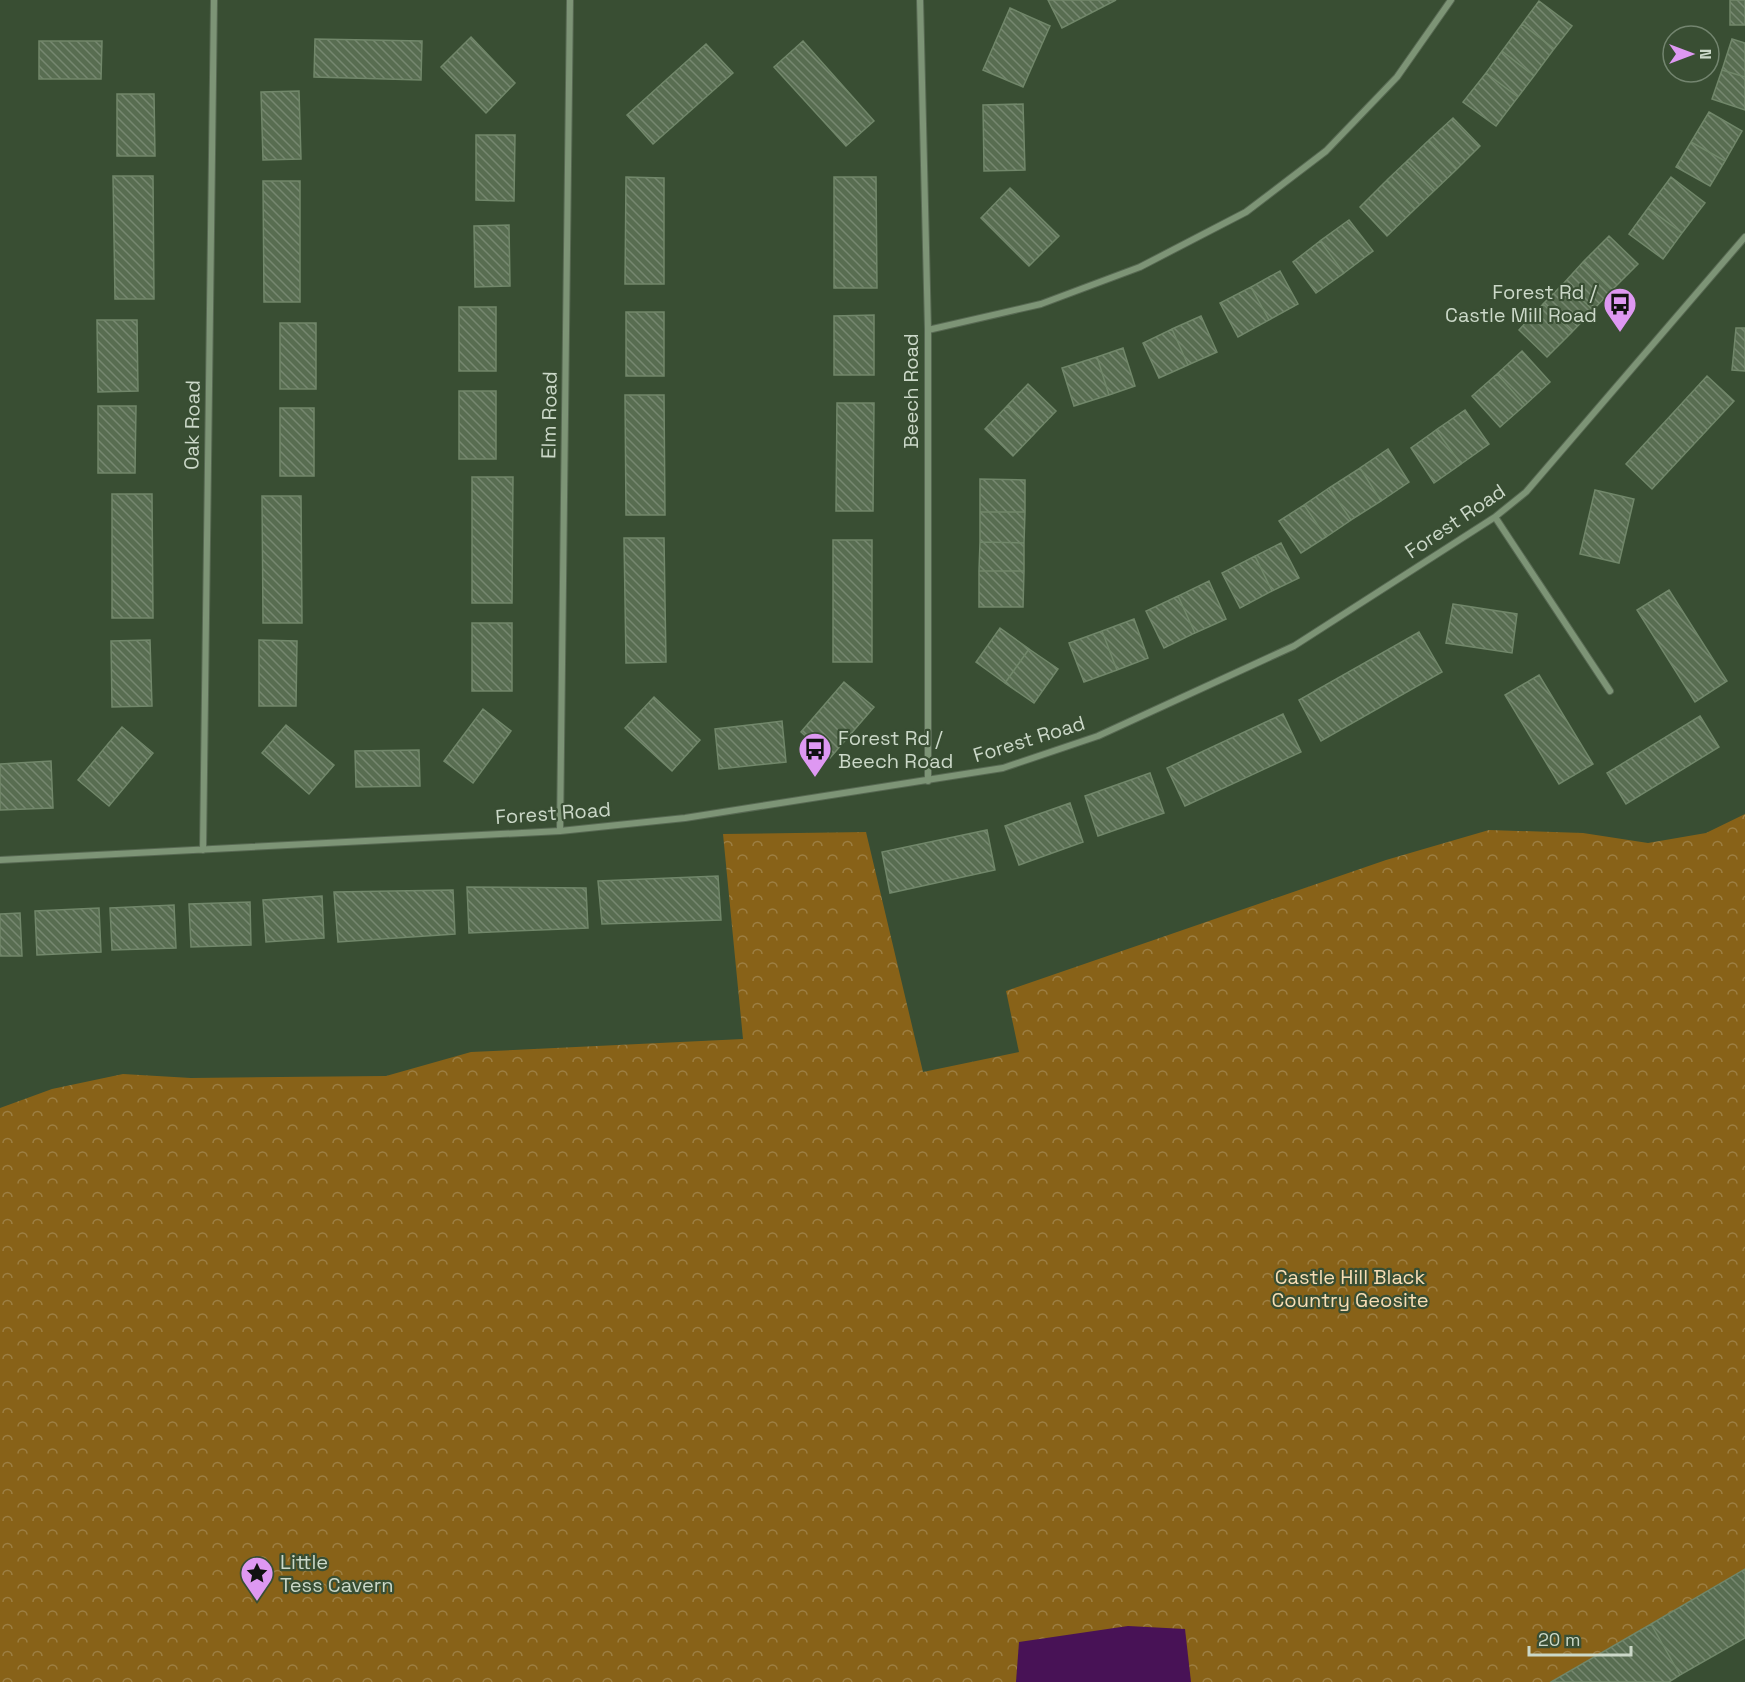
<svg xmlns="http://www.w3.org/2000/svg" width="1745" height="1682" viewBox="0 0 1745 1682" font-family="'Space Grotesk',sans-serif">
<defs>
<pattern id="park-crowns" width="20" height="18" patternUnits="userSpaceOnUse" patternTransform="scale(1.5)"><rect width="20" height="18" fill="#886218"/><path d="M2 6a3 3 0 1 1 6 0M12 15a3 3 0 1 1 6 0" fill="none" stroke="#9d7f43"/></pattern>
<pattern id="building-back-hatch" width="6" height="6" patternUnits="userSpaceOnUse" patternTransform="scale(1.5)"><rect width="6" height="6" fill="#586d51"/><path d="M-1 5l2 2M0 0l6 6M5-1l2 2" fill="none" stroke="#768870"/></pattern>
</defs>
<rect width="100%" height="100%" fill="#394e33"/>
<!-- park -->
<path fill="url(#park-crowns)" d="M1745,814v755l-194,113h-1551v-574l52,-19 71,-15 68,4 195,-2 85,-24 272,-13 -20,-205 143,-2 57,240 96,-20 -13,-61 380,-131 103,-30 94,3 65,10 58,-10z"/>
<!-- water -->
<path fill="#481256" d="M1128,1626l57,3 6,53h-175l3,-40z"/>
<!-- building -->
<path fill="url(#building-back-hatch)" stroke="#71876a" stroke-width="1.5" d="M1048,0h68l-54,28z
M1730,0h15v25h-15z
M1539,1l33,25 -18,23 -32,-25z
M1010,8l40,18 -27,61 -40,-17z
M1522,24l32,25 -20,27 -32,-25z
M471,37l44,46 -29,30 -45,-46z
M315,39l107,2 -1,39 -107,-3z
M1732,39l13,4v34l-23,-7z
M39,41h63l-1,38h-62z
M803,41l71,80 -28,25 -72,-79z
M706,44l27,29 -80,71 -26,-29z
M1502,51l32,25 -16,21 -32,-24z
M1722,70l23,7v33l-33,-11z
M1486,73l32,24 -22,29 -33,-24z
M299,91l2,68 -38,1 -2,-68z
M117,94h37l1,62h-38z
M1023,104l2,66 -41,1 -1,-66z
M1709,112l33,19 -17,30 -34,-19z
M1453,118l27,28 -23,23 -28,-29z
M476,135h39l-1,66 -38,-1z
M1429,140l28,29 -22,21 -28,-29z
M1691,142l34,19 -15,25 -34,-19z
M1407,161l28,29 -20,19 -28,-29z
M113,176h40l1,123h-39z
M626,177l38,1v106h-39z
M834,177h42l1,111h-43z
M1671,177l34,26 -23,30 -34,-25z
M1387,180l28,29 -28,27 -27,-29z
M263,181h37v121h-36z
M1010,188l49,48 -30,30 -48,-48z
M1648,208l34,25 -19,26 -34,-25z
M1349,220l24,31 -29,22 -24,-32z
M509,225l1,61 -35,1 -1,-61z
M1609,236l29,28 -26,26 -29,-28z
M1320,241l24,32 -28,20 -23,-31z
M1583,262l29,28 -19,20 -29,-27z
M1280,271l18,33 -29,16 -18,-33z
M1564,283l29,27 -21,22 -29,-28z
M1251,287l18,33 -31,17 -18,-34z
M1543,304l29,28 -25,25 -28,-27z
M459,307h37v64h-37z
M626,312h38v64h-38z
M874,315v60h-40v-59z
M1201,316l16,36 -29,13 -16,-36z
M97,320h40l1,71 -40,1z
M280,323h36v66h-36z
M1736,328h9v43l-13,-1z
M1172,329l16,36 -29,13 -16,-35z
M1123,348l12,38 -26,9 -12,-38z
M1522,351l28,31 -25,23 -28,-31z
M1097,357l12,38 -35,11 -12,-38z
M1497,374l28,31 -25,22 -28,-31z
M1707,376l27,25 -82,88 -26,-25z
M1028,384l28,27 -21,22 -28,-27z
M459,391h37v68h-37z
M625,395h39l1,120h-39z
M837,403h37l-1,108h-37z
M98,406h38l-1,67h-37z
M1007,406l28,27 -22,23 -28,-27z
M280,408h34v68h-34z
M1465,410l24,34 -28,20 -25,-34z
M1436,430l25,34 -27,19 -23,-35z
M1388,449l21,33 -28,19 -21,-33z
M1360,468l21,33 -30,19 -22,-32z
M472,477h41l-1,126h-40z
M980,479l45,1v32h-45z
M1329,488l22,32 -25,17 -22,-32z
M1595,490l39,9 -15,64 -39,-9z
M112,494h40l1,124h-41z
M262,496h39l1,127h-39z
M1304,505l22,32 -25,16 -22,-32z
M980,512h45l-1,31 -44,-1z
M624,538h40l2,124 -40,1z
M833,540h39v122h-39z
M980,542l44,1v28h-45z
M1281,543l18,35 -27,13 -17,-35z
M1255,556l17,35 -32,17 -18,-35z
M979,571h45l-1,36h-44z
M1209,581l17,38 -31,14 -17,-37z
M1669,590l58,91 -32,21 -58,-92z
M1178,596l17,37 -31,15 -18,-37z
M1453,604l64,10 -5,39 -66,-10z
M1134,619l14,39 -31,12 -15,-39z
M472,623h40v68h-40z
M1000,628l29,21 -24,34 -29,-21z
M1102,631l15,39 -33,12 -15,-39z
M1419,632l23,40 -121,69 -22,-41z
M150,640l2,66 -40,1 -1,-66z
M259,640l38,1 -1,65h-37z
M1029,649l29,20 -24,34 -29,-20z
M1539,675l54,89 -34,20 -54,-89z
M844,682l30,25 -44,51 -29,-26z
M654,697l46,43 -28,31 -47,-43z
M483,709l28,22 -38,52 -29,-22z
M1283,714l18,38 -116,54 -18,-38z
M1700,716l19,31 -93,57 -19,-31z
M782,721l4,41 -67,7 -4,-40z
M286,725l48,40 -25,29 -47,-41z
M122,727l31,26 -44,53 -31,-26z
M419,750l1,36 -64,1 -1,-36z
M51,761l2,47 -53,2v-46z
M1150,773l14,40 -66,23 -13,-40z
M1070,803l13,39 -64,23 -14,-39z
M987,830l8,40 -105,23 -8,-41z
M718,876l3,44 -119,4 -4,-43z
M467,887l119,1 2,40 -119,5z
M453,890l2,44 -117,8 -4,-50z
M322,896l2,42 -58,4 -3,-42z
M250,902l1,43 -60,2 -2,-43z
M174,905l2,43 -64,2 -2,-42z
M99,908l2,44 -64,3 -2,-44z
M20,913l2,43h-22v-42z
M1745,1569v69l-65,37 -29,-51z
M1651,1624l29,51 -11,7h-118z"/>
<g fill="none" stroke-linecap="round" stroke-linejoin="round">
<defs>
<path id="street" d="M920,0l8,330v451
M928,330l113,-26 99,-37 106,-55 80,-61 71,-74 54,-77
M1495,517l115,174
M560,831l10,-831
M203,850l11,-850
M0,860l560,-29 125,-13 318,-50 95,-32 196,-90 201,-129 31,-25 219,-255"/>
</defs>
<!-- street casing -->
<use href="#street" stroke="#576852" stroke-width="8"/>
<!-- street -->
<use href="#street" stroke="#7d9476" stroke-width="6"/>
</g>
<!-- icons -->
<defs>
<symbol id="bus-pin" viewBox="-11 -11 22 30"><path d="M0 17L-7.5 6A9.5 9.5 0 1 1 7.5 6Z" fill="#de98f2" stroke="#394e33"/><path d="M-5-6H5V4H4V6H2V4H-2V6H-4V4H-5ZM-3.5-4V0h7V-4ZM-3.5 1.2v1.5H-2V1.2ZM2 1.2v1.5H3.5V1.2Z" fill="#111"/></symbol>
<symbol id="sight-pin" viewBox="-11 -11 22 30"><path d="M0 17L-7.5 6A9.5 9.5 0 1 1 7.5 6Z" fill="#de98f2" stroke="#394e33"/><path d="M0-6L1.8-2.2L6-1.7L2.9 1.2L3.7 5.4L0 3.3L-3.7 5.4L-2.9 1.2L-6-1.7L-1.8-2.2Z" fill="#111"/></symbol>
</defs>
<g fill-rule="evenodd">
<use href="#bus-pin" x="1601" y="285" width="38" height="52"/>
<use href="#bus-pin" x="796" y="730" width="38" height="52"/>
<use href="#sight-pin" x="238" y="1554" width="38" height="52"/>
</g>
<g text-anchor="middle" stroke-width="4.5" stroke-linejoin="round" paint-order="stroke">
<!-- poi labels -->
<g font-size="20" fill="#cbd8c8" stroke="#394e33" text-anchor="start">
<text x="1597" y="299" text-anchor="end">Forest Rd /<tspan x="1597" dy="23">Castle Mill Road</tspan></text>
<text x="838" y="745">Forest Rd /<tspan x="838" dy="23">Beech Road</tspan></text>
<text x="280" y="1569">Little<tspan x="280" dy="23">Tess Cavern</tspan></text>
</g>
<!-- street labels -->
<g font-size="20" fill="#cbd8c8" stroke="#394e33">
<text transform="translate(911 391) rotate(-90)" y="7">Beech Road</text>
<text transform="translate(549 415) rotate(-89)" y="7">Elm Road</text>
<text transform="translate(192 425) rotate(-89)" y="7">Oak Road</text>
<text transform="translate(1455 521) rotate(-34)" y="7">Forest Road</text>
<text transform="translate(1029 739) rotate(-17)" y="7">Forest Road</text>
<text transform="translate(553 813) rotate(-4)" y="7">Forest Road</text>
</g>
<!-- park labels -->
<g font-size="20" fill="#f8deb5" stroke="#394e33">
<text x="1350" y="1284">Castle Hill Black<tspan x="1350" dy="23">Country Geosite</tspan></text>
</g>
</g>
<!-- north arrow -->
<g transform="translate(1691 54) rotate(90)"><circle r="28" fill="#394e33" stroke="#73856f" stroke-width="1.5"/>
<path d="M0-4.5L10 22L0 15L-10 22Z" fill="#de98f2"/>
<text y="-9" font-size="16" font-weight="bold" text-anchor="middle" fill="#cbd8c8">N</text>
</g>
<!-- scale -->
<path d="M1529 1646v9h102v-9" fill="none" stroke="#cbd8c8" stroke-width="3"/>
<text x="1538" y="1646" font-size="18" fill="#cbd8c8" stroke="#394e33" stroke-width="4.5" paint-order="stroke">20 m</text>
</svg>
